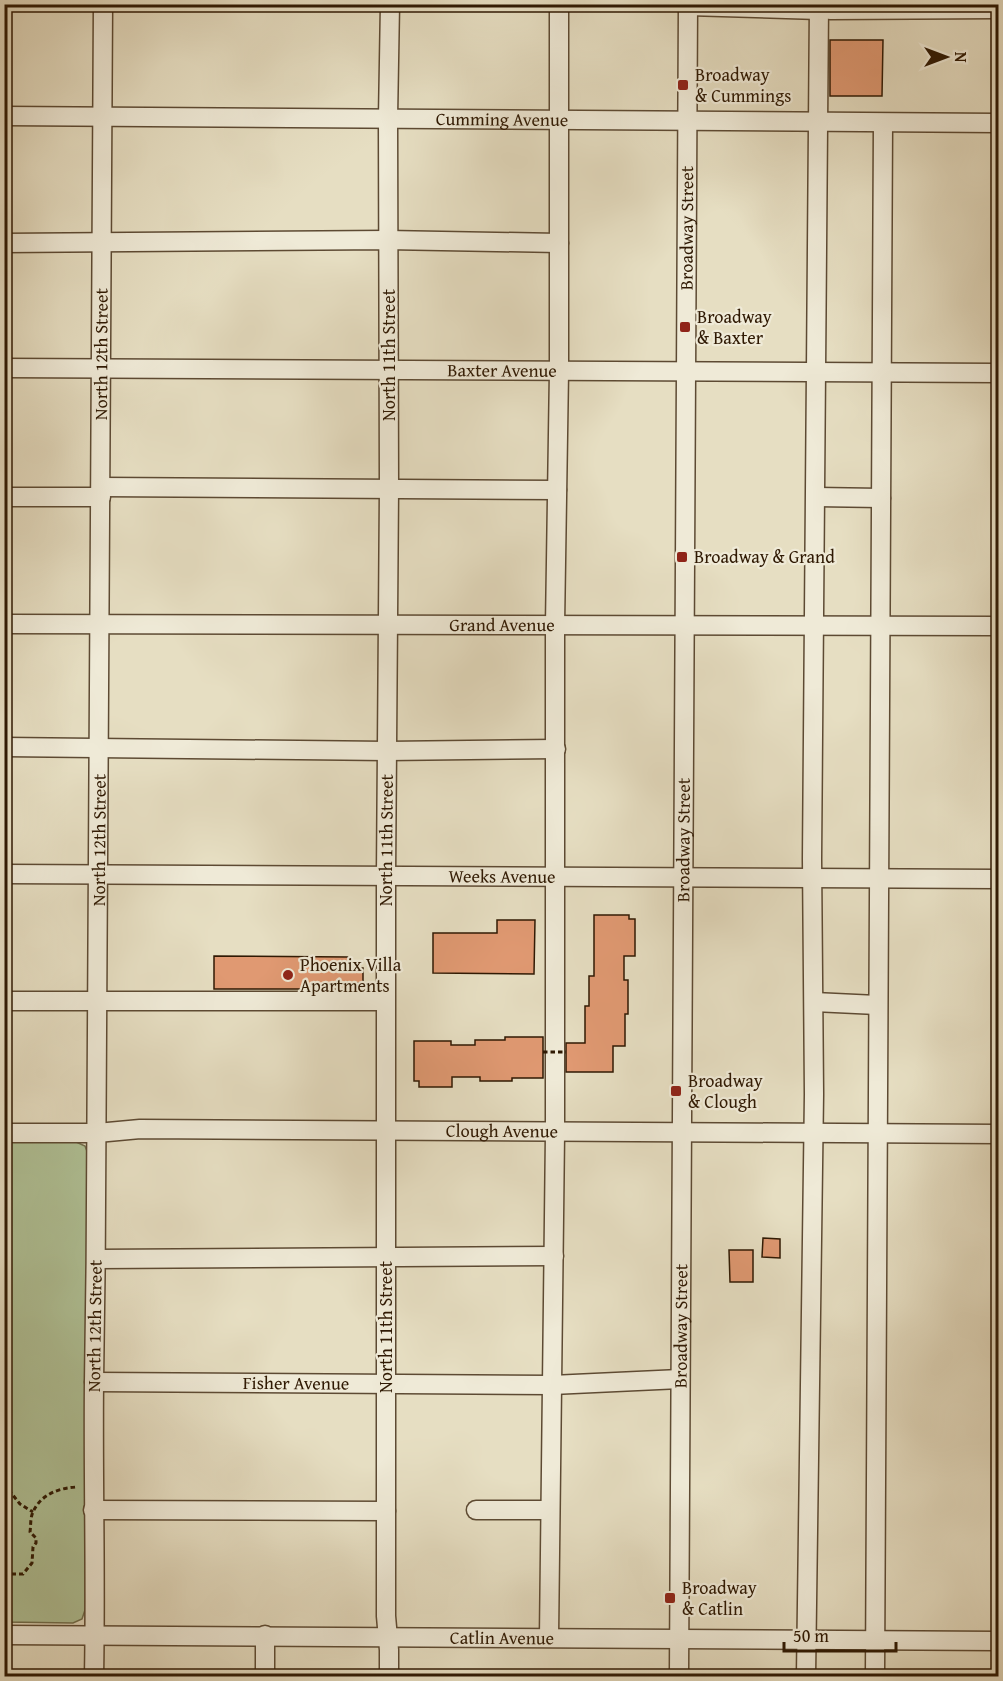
<svg xmlns="http://www.w3.org/2000/svg" width="1003" height="1681" viewBox="0 0 1003 1681" font-family="'Gentium Book Plus',serif">
<rect width="100%" height="100%" fill="#e6dec2"/>
<filter id="stains"><feTurbulence type="fractalNoise" baseFrequency=".00333" numOctaves="4"/><feColorMatrix values="0 0 0 0 .2 0 0 0 0 .09 0 0 0 0 .02 0 0 0 .5 -.17"/></filter>
<radialGradient id="worn" r=".72"><stop offset=".6" stop-color="#630" stop-opacity="0"/><stop offset="1" stop-color="#630" stop-opacity=".3"/></radialGradient>
<!-- green -->
<path fill="#b0c297" stroke="#706e4d" stroke-width="1.5" d="M5,1140l69,1 11,5 3,8 -3,456 -3,9 -9,4 -68,-1z"/>
<!-- building -->
<path fill="#e09972" stroke="#2f1903" stroke-width="1.5" d="M830,40h53l-1,56h-52z
M594,915h35v4h6v37h-11v24h4v34h-3v32h-12v26h-47v-29h19v-37h4v-30h5z
M497,920h38l-1,54 -101,-1v-40h64z
M214,956l134,1v11h15v15h-8v6h-141z
M505,1037h38v41h-31v3h-32v-4h-28v10h-33v-6h-5v-40h37v4h24v-5h30z
M763,1238l17,1v19l-18,-1z
M729,1250h24v32h-23z"/>
<g fill="none" stroke-linecap="round" stroke-linejoin="round">
<defs>
<g id="minor">
<path d="M688,6l131,4"/>
<path d="M830,10l168,-1"/>
<path id="s1" d="M4,116l994,7"/>
<path d="M4,243l383,-3 172,3"/>
<path id="s2" d="M4,368l994,5"/>
<path d="M101,487l456,3"/>
<path d="M4,497h97"/>
<path d="M816,497l65,1"/>
<path id="s3" d="M4,624l994,2"/>
<path d="M4,747l383,4 169,-2"/>
<path id="s4" d="M4,874l994,5"/>
<path d="M4,1001h381"/>
<path d="M814,1002l63,3"/>
<path id="s5" d="M4,1133h93l43,-4 858,5"/>
<path d="M97,1259l457,-3"/>
<path id="s6" d="M94,1382l458,3 128,-6"/>
<path d="M93,1510l293,1"/>
<path d="M476,1510h74"/>
<path id="s7" d="M4,1635l994,6"/>
<path d="M549,1637l6,-504v-508l4,-254v-367"/>
<path id="s8" d="M94,1676c2,-97 -1,-196 0,-294 7,-459 6,-918 9,-1378"/>
<path d="M265,1676v-41"/>
<path id="s9" d="M389,1676v-26l-3,-34v-740l3,-388 -1,-370 2,-114"/>
<path id="s10" d="M679,1676l9,-1672"/>
<path d="M806,1676l8,-582 -2,-235 7,-855"/>
<path d="M875,1676l8,-1553"/>
</g>
</defs>
<!-- minor casing -->
<use href="#minor" stroke="#5d4a33" stroke-width="21"/>
<!-- path -->
<path stroke="#2f1903" stroke-width="3" stroke-dasharray="4.5 3" stroke-linecap="butt" d="M4,1484l16,20 13,8
M4,1574h19l9,-11 1,-16 3,-4v-5l-6,-6c1,-6 0,-14 3,-20 8,-18 26,-24 44,-25"/>
<!-- minor -->
<use href="#minor" stroke="#efead7" stroke-width="18"/>
<!-- path-bridge -->
<path stroke="#2f1903" stroke-width="3" stroke-dasharray="4.5 3" stroke-linecap="butt" d="M543,1052h23"/>
</g>
<!-- markers -->
<g fill="#8f2418" stroke="#efead7" stroke-width="2">
<rect x="677" y="79" width="12" height="12" rx="3"/>
<rect x="679" y="321" width="12" height="12" rx="3"/>
<rect x="676" y="551" width="12" height="12" rx="3"/>
<circle cx="288" cy="975" r="6"/>
<rect x="670" y="1085" width="12" height="12" rx="3"/>
<rect x="664" y="1592" width="12" height="12" rx="3"/>
</g>
<g text-anchor="middle" stroke-width="4.5" stroke-linejoin="round" paint-order="stroke">
<!-- poi labels -->
<g font-size="18" fill="#2f1903" stroke="#efead7" text-anchor="start">
<text x="695" y="81">Broadway<tspan x="695" dy="21">&amp; Cummings</tspan></text>
<text x="697" y="323">Broadway<tspan x="697" dy="21">&amp; Baxter</tspan></text>
<text x="694" y="563">Broadway &amp; Grand</text>
<text x="300" y="971">Phoenix Villa<tspan x="300" dy="21">Apartments</tspan></text>
<text x="688" y="1087">Broadway<tspan x="688" dy="21">&amp; Clough</tspan></text>
<text x="682" y="1594">Broadway<tspan x="682" dy="21">&amp; Catlin</tspan></text>
</g>
<!-- street labels -->
<g font-size="18" fill="#2f1903" stroke="#efead7">
<text dy="6" stroke="none"><textPath href="#s1" startOffset="498">Cumming Avenue</textPath></text>
<text dy="6" stroke="none"><textPath href="#s10" startOffset="1448">Broadway Street</textPath></text>
<text dy="6" stroke="none"><textPath href="#s8" startOffset="1322">North 12th Street</textPath></text>
<text transform="translate(389 355) rotate(-90)" y="6">North 11th Street</text>
<text dy="6" stroke="none"><textPath href="#s2" startOffset="498">Baxter Avenue</textPath></text>
<text dy="6" stroke="none"><textPath href="#s3" startOffset="498">Grand Avenue</textPath></text>
<text dy="6" stroke="none"><textPath href="#s10" startOffset="836">Broadway Street</textPath></text>
<text dy="6" stroke="none"><textPath href="#s8" startOffset="836">North 12th Street</textPath></text>
<text dy="6" stroke="none"><textPath href="#s9" startOffset="836">North 11th Street</textPath></text>
<text dy="6" stroke="none"><textPath href="#s4" startOffset="498">Weeks Avenue</textPath></text>
<text dy="6" stroke="none"><textPath href="#s5" startOffset="498">Clough Avenue</textPath></text>
<text dy="6" stroke="none"><textPath href="#s8" startOffset="350">North 12th Street</textPath></text>
<text dy="6" stroke="none"><textPath href="#s10" startOffset="350">Broadway Street</textPath></text>
<text transform="translate(386 1327) rotate(-90)" y="6">North 11th Street</text>
<text dy="6" stroke="none"><textPath href="#s6" startOffset="202">Fisher Avenue</textPath></text>
<text dy="6" stroke="none"><textPath href="#s7" startOffset="498">Catlin Avenue</textPath></text>
</g>
</g>
<!-- margin -->
<rect width="1003" height="1681" fill="none" stroke="#e6dec2" stroke-width="24"/>
<rect x="6" y="6" width="991" height="1669" fill="none" stroke="#2f1903" stroke-width="3"/>
<rect x="12" y="12" width="979" height="1657" fill="none" stroke="#2f1903" stroke-width="1.5"/>
<!-- north arrow -->
<g transform="translate(946 57) rotate(90)" stroke="#efead7" stroke-width="4.5" paint-order="stroke">
<path d="M0-4.5L10 22L0 15L-10 22Z" fill="#2f1903"/>
<text y="-9" font-size="16" font-weight="bold" text-anchor="middle" fill="#2f1903">N</text>
</g>
<!-- scale -->
<path d="M784 1642v9h112v-9" fill="none" stroke="#2f1903" stroke-width="3"/>
<text x="793" y="1642" font-size="18" fill="#2f1903" stroke="#efead7" stroke-width="4.5" paint-order="stroke">50 m</text>
<rect width="100%" height="100%" filter="url(#stains)"/>
<rect width="100%" height="100%" fill="url(#worn)"/>
</svg>
